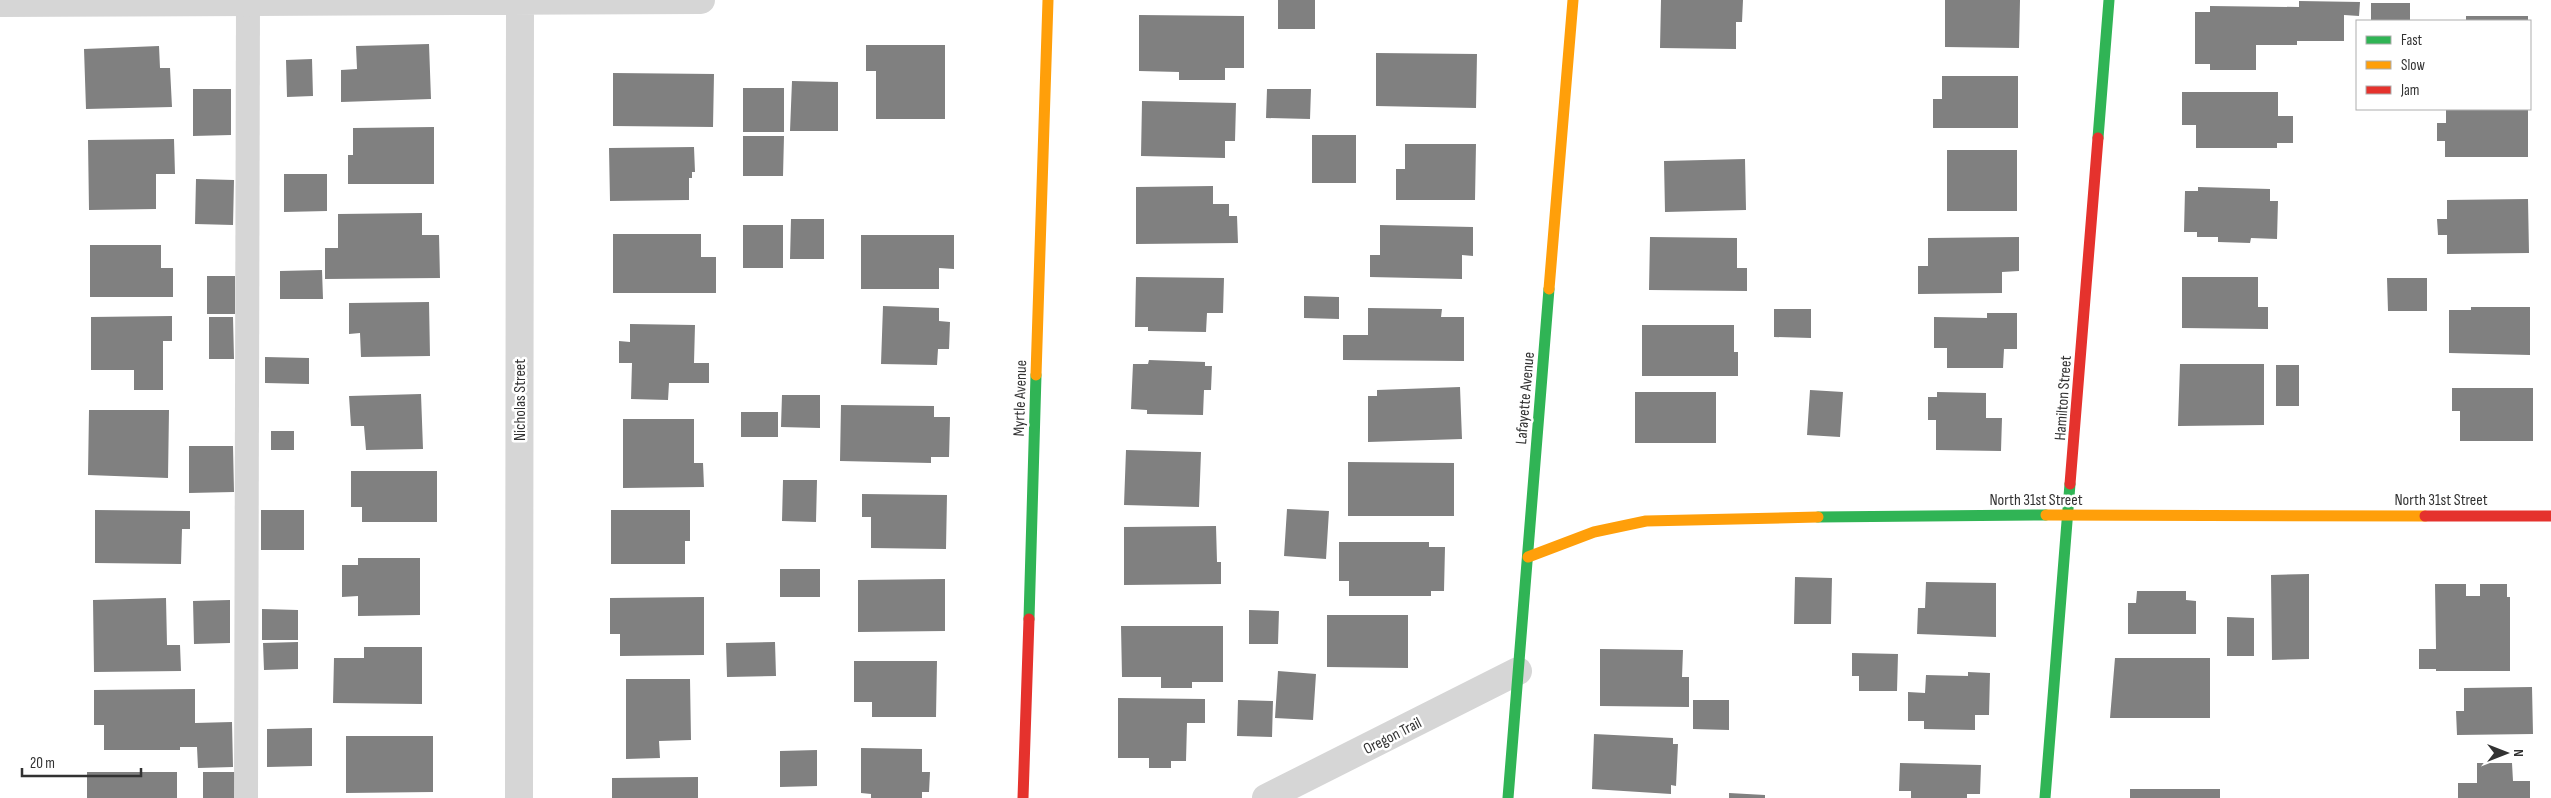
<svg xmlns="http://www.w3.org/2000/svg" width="2551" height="798" viewBox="0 0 2551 798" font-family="'Sofia Sans Condensed',sans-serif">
<rect width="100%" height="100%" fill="#fff"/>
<!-- building -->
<path fill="#808080" d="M1278,0h37v29h-37z
M1661,0h82l-1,22h-6v27l-76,-1z
M1945,0h75l-1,48 -74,-1z
M2299,1l61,1 -1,14 -15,-1v26h-47v4h-41v25h-46v-6h-15v-52h15v-6l89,1z
M2371,3h39v18h-39z
M1139,15l105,1v52h-19v12h-46v-8l-40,-1z
M2466,16h62v5h-62z
M429,44l2,55 -90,3v-32l16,-1 -1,-23z
M866,45h79v74h-69v-48h-10z
M159,46l1,22h10l2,39 -86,2 -2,-60z
M1376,53l101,1 -1,54 -100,-2z
M312,59l1,37 -26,1 -1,-37z
M613,73l101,1 -1,53 -100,-1z
M1942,76h76v52h-85v-29h9z
M792,81l46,1v49h-48z
M743,88h41v44h-41z
M193,89h38v46l-38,1z
M1267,89h44l-1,30 -44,-1z
M2182,92h96v24h15v27h-16v5h-81v-23h-14z
M1142,101l94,2 -1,38h-10v17l-84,-2z
M2446,109h82v48h-83v-16h-8v-18h9z
M434,127v57h-86v-29h5v-27z
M1312,135h44v48h-44z
M743,136h41l-1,40h-40z
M174,139l1,35h-19v35l-67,1 -1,-70z
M1405,144h71l-1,56h-79v-31h9z
M694,147l1,25h-3v6h-3v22l-79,1 -1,-53z
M1947,150h70v61h-70z
M1745,159l1,51 -81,2 -1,-51z
M284,174h43v37l-43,1z
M196,179l38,1 -1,45 -38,-1z
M1213,186v18h16v12h8l1,27 -102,1v-57z
M2198,187l72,2v12h8l-1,38 -26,-1 -1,5 -32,-1v-5h-21v-5h-13l1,-41h13z
M2528,199l1,54 -82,1v-19h-9l-1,-16h10v-19z
M422,213v22h17l1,43 -115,1v-31h13v-34z
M791,219h33v40h-34z
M743,225h40v43h-40z
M1380,225l93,2v29l-11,-1v24l-92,-2v-22h10z
M613,234h88v23h15v36h-103z
M861,235h93v34l-15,-1v21h-78z
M1650,237l87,1v30h10v23l-98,-1z
M2019,237v34l-17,1v21l-84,1v-28h10v-28z
M90,245h71v23h12v29h-83z
M322,270l1,29h-43v-28z
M207,276h28v38h-28z
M1136,277l88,1 -1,35h-16l-1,19 -58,-1v-4h-13z
M2182,277h76v30h10v22l-86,-1z
M2387,278h40v33h-39z
M1304,296l35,1v22l-35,-1z
M429,302l1,54 -69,1 -1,-24 -11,1v-31z
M883,306l56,2v13l11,1 -1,27h-11l-1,16 -56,-1z
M2471,307h59v48l-81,-2v-43h22z
M1368,308l74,1 -1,8h23v44l-121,-1v-25h25z
M1774,309h37v29l-37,-1z
M1987,313h30v36h-13l-1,19h-56v-20h-13v-31l53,1z
M172,316v25h-9v49h-29v-20h-43v-53z
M209,317h24l1,42h-25z
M630,324l65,1 -1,38h15v20h-40l-1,17 -37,-1 1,-36h-13v-22l11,1z
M1642,325h92v27h4v24h-96z
M265,357l44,1v26l-44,-1z
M1149,360l56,2v4h7l-1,24h-7l-1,25 -56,-1v-4l-16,-1 2,-45h15z
M2180,364h84v61l-86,1z
M2276,365h23v41h-23z
M1460,387l2,52 -94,3v-46h9v-6z
M2452,388h81v53h-73v-30h-8z
M1810,390l33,2 -3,45 -33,-2z
M1635,392h81v51h-81z
M1937,392l49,1v25h16l-1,33 -65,-1v-30h-8v-23h9z
M421,394l2,55 -57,1 -2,-24h-13l-2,-30z
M782,395h38v33l-39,-1z
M841,405l93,1v11h16l-1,40h-18v6l-91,-2z
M89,410h80l-1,68 -80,-3z
M741,412h37v25h-37z
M623,419h71v44h9l1,24 -81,1z
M271,431h23v19h-23z
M189,446h44l1,46 -45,1z
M1126,450l75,2 -2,55 -75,-2z
M1348,462l106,1v53h-106z
M351,471h86v51h-75v-15h-11z
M783,480h34l-1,42 -34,-1z
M862,494l85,1 -1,54 -75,-1v-31h-9z
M1287,509l42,2 -3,48 -42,-3z
M95,510l95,1v18h-8l-1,35 -86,-1z
M261,510h43v40h-43z
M611,510h79v31h-5v23h-74z
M1216,526l1,36h4v22l-97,1v-58z
M1339,542h90v5h16l-1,44h-13v5h-82v-15h-10z
M358,558h62v57l-62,1v-20l-16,1v-32h16z
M780,569h40v28h-40z
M2309,574v85l-37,1 -1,-85z
M1795,577l37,1 -1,46h-37z
M945,579v52l-87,1v-52z
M1926,582l70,1v54l-79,-3 1,-26h7z
M2435,584h31v12h14v-12h27v13h3v74h-74v-2h-17v-20h17z
M2137,591h49v9l10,1v33h-68v-31h8z
M704,597v58l-84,1v-22h-10v-36z
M166,598l1,47h13l1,26 -87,1 -1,-72z
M230,600v43l-36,1 -1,-43z
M262,609l36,1v30h-36z
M1249,610l30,1 -1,33h-29z
M1327,615h81v53l-81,-1z
M2227,617l27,1v38h-27z
M1121,626h102v56h-31v6h-31v-11h-39z
M298,642v27l-34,1 -1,-27z
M775,642l1,34 -49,1 -1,-34z
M364,647h58v57l-89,-1 1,-45h30z
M1600,649l83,1 -1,27h7v30l-89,-1z
M1852,653l46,1 -1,37h-38v-15h-7z
M2115,658h95v60h-100z
M854,661h83l-1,56h-64v-15h-18z
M1278,671l38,3 -3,46 -38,-2z
M1968,672l22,1 -1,42h-14v15l-51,-1v-8h-16v-29l17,1 1,-18 42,1z
M626,679h64l1,61 -32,1 1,17 -34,1z
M2532,687l1,47 -76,1 -1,-24h8v-23z
M195,689v34l37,-1 1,45 -35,1 -1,-21h-17v3h-76v-25h-10v-35z
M1118,698l87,1v24h-18l-1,38h-15v7h-22v-10h-31z
M1238,700l35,1 -1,36 -35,-1z
M1693,700h36v30l-36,-1z
M312,728v38l-45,1v-38z
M1594,734l79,4v6h5l-2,42 -5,-1v9l-79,-5z
M346,736h87v56l-87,1z
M861,748l61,1v23h8l-1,20h-7v6h-51v-4l-10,-1z
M817,750v36l-37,1v-36z
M1900,763l81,2 -1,29h-13v4h-56v-7h-12z
M2477,763h35l1,18h17v17h-72v-15h19z
M87,772h90v26h-90z
M203,772h32v26h-32z
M698,777v21h-86v-20z
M2130,789h90v9h-90z
M1729,793l36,2v3h-36z"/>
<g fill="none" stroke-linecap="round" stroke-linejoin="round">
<!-- lane -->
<path stroke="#d6d6d6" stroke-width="24" d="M246,798l2,-798"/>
<!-- street -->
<path stroke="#d6d6d6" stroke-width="28" d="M0,3l701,-3
M519,798l1,-797
M1266,798l252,-127"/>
<!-- fast -->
<path stroke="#30b455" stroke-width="11" d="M2098,138l11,-138
M1818,517l228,-2
M1029,619l7,-244
M1508,798l41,-509
M2045,798l25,-314"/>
<!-- slow -->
<path stroke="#ff9f0a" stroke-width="11" d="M1549,289l24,-289
M1036,375l12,-375
M2046,515l379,1
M1528,557l66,-25 52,-11 172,-4"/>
<!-- jam -->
<path stroke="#e5322d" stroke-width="11" d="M2070,484l28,-346
M2425,516h126
M1023,798l6,-179"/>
</g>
<g text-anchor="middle" stroke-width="5" stroke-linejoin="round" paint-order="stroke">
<!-- street labels -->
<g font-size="16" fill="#323232" stroke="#fff">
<text transform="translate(1019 398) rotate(-88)" y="6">Myrtle Avenue</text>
<text transform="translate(1524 398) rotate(-85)" y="6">Lafayette Avenue</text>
<text transform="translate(2062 398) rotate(-86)" y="6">Hamilton Street</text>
<text transform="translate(519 400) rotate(-90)" y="6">Nicholas Street</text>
<text x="2036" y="505">North 31st Street</text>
<text x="2441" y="505">North 31st Street</text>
<text transform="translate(1392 735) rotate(-27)" y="6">Oregon Trail</text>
</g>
</g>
<!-- legend -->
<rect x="2356" y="20" width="175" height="90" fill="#ffffff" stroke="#adadad"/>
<rect x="2366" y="36" width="25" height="8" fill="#30b455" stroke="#adadad"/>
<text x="2401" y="45" font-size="15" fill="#323232">Fast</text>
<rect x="2366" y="61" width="25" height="8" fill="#ff9f0a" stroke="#adadad"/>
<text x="2401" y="70" font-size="15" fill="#323232">Slow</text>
<rect x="2366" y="86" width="25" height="8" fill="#e5322d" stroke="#adadad"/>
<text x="2401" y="95" font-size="15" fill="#323232">Jam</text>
<!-- north arrow -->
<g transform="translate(2506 753) rotate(90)" stroke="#ffffff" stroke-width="4" paint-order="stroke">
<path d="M0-4L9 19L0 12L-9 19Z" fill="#323232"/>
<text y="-8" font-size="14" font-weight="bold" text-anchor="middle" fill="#323232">N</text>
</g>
<!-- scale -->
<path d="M22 768v8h119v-8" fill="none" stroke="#323232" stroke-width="2.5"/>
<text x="30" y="768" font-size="15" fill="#323232" stroke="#ffffff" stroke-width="4" paint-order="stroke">20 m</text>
</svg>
